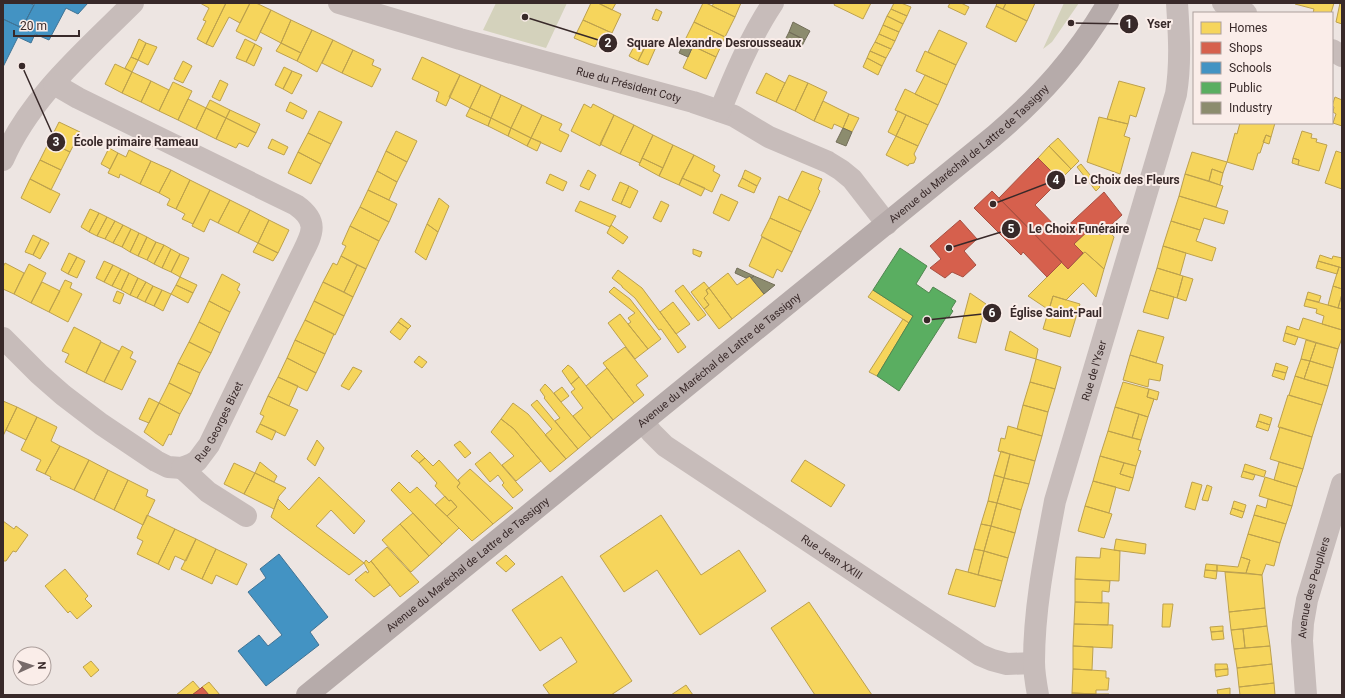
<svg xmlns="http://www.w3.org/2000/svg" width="1345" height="698" viewBox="0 0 1345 698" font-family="Roboto,sans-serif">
<rect width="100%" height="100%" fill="#ede5e2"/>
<!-- green -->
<path fill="#d4d2bc" d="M496,3h71l-21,45 -63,-18z
M1064,3h15l-27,39 -9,7z"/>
<!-- homes -->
<path fill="#f6d55c" stroke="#bda14d" d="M200,3h26l-20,41 -9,-5 9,-18 -3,-1 6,-12z
M226,3h24l-10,20 -11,-6 -16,30 -7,-3z
M250,3h6l15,7 -15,31 -20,-10z
M591,3h7l23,11 -9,19 -29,-13z
M598,3h18l-4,7z
M703,3h3l29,14 -10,20 -31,-15z
M714,3h27l-6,14 -23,-11z
M835,3h36l-8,16 -29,-14z
M894,3h7l10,4 -4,9 -16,-7z
M950,3h11l8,4 -4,8 -17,-8z
M997,3h9l-3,6 -7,-3z
M1006,3h29l-8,18 -24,-12z
M1295,3h39l-3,10h-18l1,-4 -19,-5z
M1340,3h2v21l-6,-2z
M996,6l31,15 -11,21 -30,-15z
M656,9l6,3 -4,9 -6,-2z
M891,9l16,7 -4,8 -16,-8z
M271,10l20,10 -10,23 -21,-11z
M887,16l16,8 -4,8 -16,-7z
M291,20l21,10 -11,23 -20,-10z
M583,20l29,13 -3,8 -9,-4 -5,10 -21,-9z
M694,22l31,15 -9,20 -32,-15z
M883,25l16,7 -4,9 -16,-7z
M312,30l21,10 -16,32 -20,-11z
M939,30l28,13 -11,22 -28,-13z
M879,34l16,7 -4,8 -16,-7z
M139,39l7,4 -8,17 -7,-3z
M245,39l10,5 -9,18 -10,-4z
M638,39l9,4 -9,18 -9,-5z
M333,40l20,10 -11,23 -20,-10z
M875,42l16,7 -5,9 -16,-7z
M146,43l11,4 -9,18 -10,-5z
M281,43l20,10 -4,8 -21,-10z
M647,43l9,4 -8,18 -10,-4z
M255,44l7,4 -8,18 -8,-4z
M693,46l23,11 -10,22 -23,-11z
M353,50l21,10 -2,5 9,4 -9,18 -30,-14z
M870,51l16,7 -4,8 -15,-8z
M925,51l31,14 -9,20 -31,-14z
M131,57l7,3 -6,12 -7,-4z
M422,57l38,18 -14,31 -10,-5 3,-9 -27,-13z
M867,58l15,8 -4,9 -15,-8z
M183,61l9,5 -9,17 -9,-4z
M115,64l17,8 -10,21 -17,-9z
M284,67l8,4 -9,18 -8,-4z
M292,71l10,4 -10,19 -9,-5z
M132,72l19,9 -10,21 -19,-9z
M766,73l19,10 -9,19 -20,-9z
M460,75l21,10 -11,23 -21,-11z
M789,75l19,8 -13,28 -19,-9z
M925,75l22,10 -9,20 -23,-11z
M220,80l8,4 -8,17 -8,-4z
M151,81l18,9 -10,21 -18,-9z
M1119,81l26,7 -9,29 -6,-2 -2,9 -21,-5z
M173,82l19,9 -14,29 -19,-9z
M808,83l19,9 -13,29 -19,-10z
M481,85l20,10 -10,23 -21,-10z
M905,89l33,16 -10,20 -33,-15z
M501,95l21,10 -11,23 -20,-10z
M1335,97l7,3v26l-9,-3 3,-9 -3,-2 1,-5 -2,-1z
M188,99l18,9 -10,21 -18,-9z
M210,100l20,10 -4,8 -20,-10z
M823,101l26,13 -6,14 -9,-4 -2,5 -18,-8z
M290,102l17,9 -4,8 -17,-8z
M584,104l7,4 2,-4 21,11 -14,31 -29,-15z
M522,105l20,10 -11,23 -20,-10z
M206,108l20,10 -10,21 -20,-10z
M470,108l21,10 -3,8 -22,-10z
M230,110l30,14 -4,9 -30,-15z
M319,111l23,11 -11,22 -23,-11z
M898,111l8,4 -10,21 -8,-4z
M849,114l10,4 -7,14 -9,-4z
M542,115l20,9 -3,6 10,5 -8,17 -30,-14z
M614,115l20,10 -14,29 -20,-10z
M906,115l22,10 -10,21 -22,-10z
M1099,117l29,7 -4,12 6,2 -10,36 -33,-12z
M226,118l30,15 -8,14 -9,-4 -3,5 -20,-9z
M491,118l20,10 -3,8 -20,-10z
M59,122l21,10 -10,20 -21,-10z
M1240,123h35l-4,14 -5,-2 -6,18h-2l-5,17 -26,-8 8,-29 2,1z
M634,125l19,10 -13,28 -20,-9z
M511,128l20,10 -4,8 -19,-10z
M396,131l21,10 -10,21 -21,-11z
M1302,131l10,3 -1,4 6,1 -1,3 11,3 -8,26 -21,-6 1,-5 -6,-2z
M308,133l23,11 -10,20 -23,-12z
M653,135l20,10 -10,23 -21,-10z
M1266,135l5,2 -2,7 -6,-2z
M896,136l22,10 -4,8 2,4 -2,5 -5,1 -1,2 -22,-11z
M531,138l10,4 -4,9 -10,-5z
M1058,138l21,23 -8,8 -22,-23z
M272,139l16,8 -4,8 -16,-7z
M49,142l21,10 -9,18 -21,-10z
M673,145l21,10 -15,30 -20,-9z
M1049,146l22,23 -11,11 -22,-22z
M109,148l9,5 -8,16 -9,-5z
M129,150l22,11 -11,23 -20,-10 -1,4 -11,-5 10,-20 8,4z
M386,151l21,11 -10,20 -20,-11z
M1336,151l6,2v36l-17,-6z
M298,152l23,12 -10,20 -23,-11z
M1192,152l35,10 -4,11 -11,-4 -3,12 -24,-7z
M694,155l21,11 -2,5 7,4 -8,17 -30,-14z
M642,158l21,10 -4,8 -20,-11z
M1293,158l6,2 -1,5 -6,-2z
M40,160l21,10 -10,20 -21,-11z
M151,161l20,9 -12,23 -19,-9z
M1081,164l19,23 -4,4 -19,-24z
M1212,169l11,4 -3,12 -11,-4z
M171,170l19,10 -14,29 -9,-4 3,-6 -11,-6z
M588,170l8,5 -7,15 -9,-4z
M745,170l16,8 -4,8 -15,-8z
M377,171l20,11 -8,18 -21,-10z
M802,171l20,8 -4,10 2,2 -9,20 -23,-11z
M550,174l17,8 -4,9 -17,-8z
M1185,174l38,12 -7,21 -37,-11z
M682,178l23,10 -4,8 -22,-11z
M742,178l15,8 -3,7 -16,-7z
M30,179l30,15 -10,19 -29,-15z
M190,180l20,10 -17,34 -11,-5 3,-5 -9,-5z
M620,182l9,4 -8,18 -9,-4z
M629,186l9,5 -8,17 -9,-4z
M210,190l20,10 -12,23 -8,-4 -6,13 -12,-6z
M368,190l29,14 -8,18 -29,-15z
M721,194l17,8 -9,19 -16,-8z
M779,196l32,15 -10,21 -31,-14z
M1179,196l49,15 -4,13 -20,-6 -4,12 -29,-9z
M439,198l10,8 -11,26 -11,-8z
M230,200l20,10 -12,23 -20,-10z
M580,201l36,15 -6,11 -35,-16z
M661,201l8,4 -8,17 -8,-4z
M360,207l29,15 -10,19 -29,-15z
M90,209l9,4 -10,19 -8,-5z
M250,210l19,10 -11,23 -20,-10z
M99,213l8,4 -10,19 -8,-4z
M107,217l8,4 -10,18 -8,-3z
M770,218l31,14 -9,20 -31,-16z
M269,220l20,10 -11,23 -20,-10z
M115,221l8,4 -10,18 -8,-4z
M1171,221l29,9 -4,11 20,7 -4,13 -49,-15z
M427,224l11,8 -12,28 -11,-8z
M123,225l8,4 -9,18 -9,-4z
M611,225l17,12 -5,7 -16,-11z
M350,226l29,15 -13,28 -25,-13 5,-10 -4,-2z
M1092,227l8,8 7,-6 7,8 -10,32 -19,-17 -2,1 -9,-9z
M131,229l8,4 -9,19 -8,-5z
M139,233l8,4 -9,19 -8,-4z
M33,235l8,4 -8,16 -8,-3z
M147,237l9,5 -9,18 -9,-4z
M762,237l30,15 -10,20 -5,-3 -4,9 -24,-12z
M41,239l8,4 -9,16 -7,-4z
M156,242l8,3 -10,19 -7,-4z
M258,243l20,10 -5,8 -20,-9z
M164,245l7,4 -9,19 -8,-4z
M1163,246l23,7 -6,22 -23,-7z
M171,249l9,5 -9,18 -9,-4z
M693,249l9,3 -2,5 -7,-3z
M1085,252l19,17 -8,28 -13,-14 -17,17 -13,-4 -4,14 -21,-14 34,-34 6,7z
M69,253l8,4 -9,17 -7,-4z
M180,254l9,4 -9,19 -9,-5z
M1320,255l12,4 1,-3 9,2v10l-24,-7z
M341,256l16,9 -13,27 -21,-10 10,-19 4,2z
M77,257l8,4 -8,17 -9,-4z
M104,261l9,4 -9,17 -8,-4z
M1318,261l21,6 -2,7 -21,-6z
M5,263l19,10 -10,21 -11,-5v-22z
M29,264l17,9 -15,30 -17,-9z
M113,265l8,4 -9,17 -8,-4z
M357,265l9,4 -13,28 -9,-5z
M1339,267l3,1v21l-9,-3z
M1157,268l26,8 -6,22 -27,-8z
M121,269l8,4 -8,17 -9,-4z
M618,270l24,18 44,59 -8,6 -17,-24 -2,1 -24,-32 -13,-11v-1l-10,-8z
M129,273l9,5 -8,17 -9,-5z
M728,273l9,12 13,-9 14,18 -32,25 -23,-31z
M222,274l18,10 -3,6 3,2 -10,20 -21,-11z
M1183,276l10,3 -7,22 -9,-3z
M180,277l17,8 -4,8 -17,-8z
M138,278l8,4 -9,16 -7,-3z
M65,280l7,3 -2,5 12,6 -14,28 -19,-10z
M42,282l18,9 -11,21 -18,-9z
M146,282l7,4 -8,16 -8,-4z
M323,282l30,15 -9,19 -30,-15z
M704,282l5,6 -3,2 2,4 -4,4 5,7 -5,4 -13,-17z
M176,285l17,8 -5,10 -17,-9z
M683,285l23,30 -8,6 -23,-30z
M153,286l9,4 -8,16 -9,-4z
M1333,286l9,3v5l-4,14 -10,-3z
M614,287l16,12 31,40 -13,10 -20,-25 3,-2 -3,-4 7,-5 -26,-21z
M709,288l23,31 -13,10 -15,-20 5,-4 -5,-7 4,-4 -2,-4z
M162,290l9,4 -8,17 -9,-5z
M873,290l40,26 -4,7 -41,-26z
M1150,290l24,7 -6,22 -25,-7z
M117,291l7,3 -4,10 -7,-3z
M1308,292l13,4 -2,6 -13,-3z
M970,293l16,11 -10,39 -18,-5z
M1342,294v15l-4,-1z
M1053,296l27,8 -10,33 -27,-8z
M1306,299l36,10v21l-20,-6 2,-8 -8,-3 1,-4 -13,-3z
M209,301l21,11 -10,21 -21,-11z
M314,301l30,15 -9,19 -30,-15z
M673,302l17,22 -14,10 -16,-22z
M620,314l28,35 -13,10 -27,-36z
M401,318l10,8 -3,3 -10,-7z
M1303,318l39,12v8l-4,11 -53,-16 2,-7 12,4z
M903,319l6,4 -32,53 -8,-4z
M305,320l29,14 -9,20 -30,-14z
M199,322l21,11 -9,20 -22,-11z
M398,322l10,7 -8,11 -10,-8z
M74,327l27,14 -15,32 -21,-11 4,-8 -7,-3z
M1138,330l26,7 -8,26 -26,-8z
M1010,331l28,18 -2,10 -31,-9z
M1285,333l13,4 -3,8 -12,-4z
M295,340l30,14 -9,19 -29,-15z
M1306,340l10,3 -6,18 -9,-2z
M101,342l18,9 -15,31 -18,-9z
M189,342l22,11 -11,20 -22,-10z
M1316,343l22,6 -5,19 -23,-7z
M122,346l11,6 -3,6 6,3 -14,29 -18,-8z
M625,347l23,29 -12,9 8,10 -10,8 -31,-40z
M1130,355l33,10 -3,16 -11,-2 -1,8 -25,-7z
M419,356l8,6 -5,6 -8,-6z
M287,358l29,15 -9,18 -29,-14z
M1036,359l25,8 -6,22 -25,-7z
M1301,359l9,2 -6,18 -9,-3z
M1310,361l23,7 -5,18 -24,-7z
M178,363l22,10 -9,21 -22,-11z
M1276,363l12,4 -2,6 -12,-3z
M568,365l4,3 7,9 -8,7 -9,-13z
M353,367l9,4 -13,19 -8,-4z
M607,368l27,35 -21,17 -27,-34z
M1274,370l12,3 -2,7 -12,-4z
M1295,376l33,10 -6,19 -33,-10z
M278,377l20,9 -9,20 -21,-10z
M579,377l34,43 -22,18 -18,-22 10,-8 -12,-16 4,-3 -4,-5z
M1030,382l25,7 -7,23 -25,-7z
M1123,382l26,7 -2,8 7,2 -6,18 -33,-10z
M169,383l22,11 -11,20 -21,-11z
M545,384l5,5 41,49 -13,11 -23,-28 5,-3 -16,-20 1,-1 -5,-7z
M562,387l7,9 -8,6 -7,-9z
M1149,389l10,3 -2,8 -10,-3z
M1288,395l34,10 -10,32 -34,-10z
M268,396l30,14 -13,26 -25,-12 4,-8 -4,-2z
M149,398l10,5 -10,20 -10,-4z
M537,400l41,49 -12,10 -21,-24 7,-6 -21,-24z
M3,401l14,6 -14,29z
M159,403l21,11 -9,21 -2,-1 -6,12 -19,-14z
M513,403l15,11 38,45 -16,13 -36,-43 -13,-10z
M1023,405l25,7 -6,24 -25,-7z
M17,407l20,10 -11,23 -20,-10z
M1115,407l24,7 -7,24 -24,-7z
M1139,414l9,3 -7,23 -9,-2z
M1260,414l12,4 -2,7 -12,-4z
M37,417l20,10 -6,14 9,5 -15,28 -9,-4 5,-10 -20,-10z
M501,419l13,10 27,32 -25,20 -14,-16 12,-9 -23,-24z
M1258,421l12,4 -2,6 -12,-4z
M260,424l16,7 -4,9 -16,-8z
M1008,426l34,10 -7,25 -37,-10 3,-13 4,1z
M1280,427l32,10 -9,32 -33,-10z
M1108,431l33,9 -3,10 3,1 -5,15 -36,-10z
M317,440l7,8 -9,18 -8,-7z
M460,441l11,12 -6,5 -11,-13z
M60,446l29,14 -15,30 -24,-11 1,-2 -6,-3z
M417,450l8,8 -6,5 -8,-7z
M1001,451l9,3 -6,24 -10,-3z
M490,452l33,38 -10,8 -11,-13 2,-2 -6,-8 -8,7 -15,-18z
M1010,454l25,7 -6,23 -25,-6z
M1100,456l24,7 -4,11 13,4 -4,13 -36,-10z
M425,458l8,8 6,-6 21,23 -3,4 36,37 -21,17 -25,-25 10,-9 -6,-7 -2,1 -14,-15 2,-3 -18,-20z
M89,460l19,10 -14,30 -20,-10z
M805,460l40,25 -14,22 -40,-26z
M260,462l17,14 -3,6 -19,-9z
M1279,462l24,7 -6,18 -23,-7z
M234,463l21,10 -11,21 -20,-10z
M1124,463l12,3 -3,12 -13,-4z
M1245,464l21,7 -2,6 -21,-6z
M470,469l43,39 -20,16 -36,-37 3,-4 -2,-3z
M108,470l20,10 -14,30 -20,-10z
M1243,471l12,4 -2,5 -12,-3z
M255,473l31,15 -7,8 -5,13 -30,-15z
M994,475l10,3 -7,25 -9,-2z
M319,477l46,44 -11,13 -23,-24 -15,16 48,37 -15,12 -78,-58 7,-18 11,11z
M1265,477l32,10 -5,19 -33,-10z
M1004,478l25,6 -8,26 -24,-7z
M128,480l20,10 -2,6 9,4 -12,25 -29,-15z
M1093,481l23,6 -7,26 -24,-7z
M399,482l11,11 7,-6 42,41 -17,16 -51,-54z
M1192,482l10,3 -7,25 -10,-3z
M1207,485l5,2 -4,14 -6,-1z
M445,496l4,5 2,-1 6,7 -10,9 -12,-11z
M1268,499l24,7 -6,18 -32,-9 3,-10 9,3z
M988,501l9,2 -6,23 -10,-2z
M1234,501l12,4 -2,7 -12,-4z
M997,503l24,7 -6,23 -24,-7z
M1085,506l27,8 -8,24 -26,-7z
M1232,508l12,4 -2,6 -12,-4z
M413,513l29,31 -13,12 -29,-32z
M147,515l28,14 -17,35 -21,-10 6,-13 -6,-3z
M661,515l40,60 38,-25 27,41 -66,44 -43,-65 -33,22 -24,-36z
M1254,515l32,9 -6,19 -32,-9z
M3,521l11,8 2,-3 12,9 -12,17 -3,-1 -7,10h-3z
M400,524l29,32 -18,16 -29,-32z
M981,524l10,2 -7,25 -10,-2z
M991,526l24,7 -7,25 -24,-7z
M175,529l21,10 -10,22 -11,-5 -6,14 -11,-6z
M1248,534l32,9 -6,23 -8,-2 -4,11 -16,-2 4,-13 -9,-3z
M196,539l20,10 -14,30 -21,-10z
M1116,539l30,5 -1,10 -31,-4z
M387,547l32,35 -19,15 -29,-36z
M1101,548l19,3 -1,30 -44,-2 1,-22 24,1z
M216,549l31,15 -10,21 -21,-10 -4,9 -10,-5z
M974,549l10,2 -6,24 -10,-3z
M984,551l24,7 -6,23 -24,-6z
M506,555l9,9 -9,8 -10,-9z
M1241,557l9,3 -4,13 -29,-2v-6l21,2z
M366,560l3,3 2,-2 19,24 -16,12 -19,-17 11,-9 1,2 2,-1 -5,-9z
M1206,564l11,1v6l-12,-1z
M65,569l23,27 -3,3 7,7 -15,13 -7,-8 -2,2 -23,-27z
M956,569l46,12 -7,26 -47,-13z
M1205,570l12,1 -1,8 -12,-2z
M1225,572l37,3 3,33 -36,4z
M562,576l70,105 -21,14h-61l-7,-10 34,-23 -16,-25 -21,14 -28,-41z
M1075,579l35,2 -1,11 -7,-1v12l-27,-1z
M809,602l63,93h-57l-44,-67z
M1075,602l34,1 -1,22 -34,-1z
M1163,604h10l-3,23h-8z
M1265,608l2,18 -36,4 -2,-18z
M1074,624l39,1 -1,23 -39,-2z
M1223,626v5l-12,1 -1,-5z
M1267,626l3,20 -25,2 -2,-19z
M1243,629l2,19 -11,1 -3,-19z
M1223,631l1,8 -12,1 -1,-8z
M1073,646l20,1 -1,23 -19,-1z
M1270,646l2,18 -35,4 -3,-19z
M91,661l8,9 -8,7 -8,-10z
M1215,664h12l1,5 -13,1z
M1272,664l2,19 -35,4 -2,-19z
M1073,669l33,2v7h3l-1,12h-12v4l-24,-1z
M1228,669v6l-12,2 -1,-7z
M193,681l7,8 -8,6h-16z
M209,682l11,13h-11l-7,-8z
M1274,683l1,12h-35l-1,-8z
M686,685l7,10h-22z
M1230,688v7h-12l-1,-5z
M1072,693l24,1h13v1h-37z"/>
<!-- shops -->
<path fill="#d6604d" stroke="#a75042" d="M1038,158l22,22 -25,25 26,27 43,-40 18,23 -22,20 -8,-8 -18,17 9,9 -15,16 -69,-71z
M992,191l70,71 -15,15 -24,-25 -2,3 -47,-47z
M960,220l17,19 -13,12 12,14 -13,12 -11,-5 -7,6 -15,-10 11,-9 -11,-13z
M202,687l7,8h-17l8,-6z"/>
<!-- schools -->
<path fill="#4393c3" stroke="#407395" d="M3,3h26l5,2 -12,23 -19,-9z
M35,3h53l-10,11 -12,-6 -17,32 -14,-6 -4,9 -13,-6 -15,30v-48l19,9z
M279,554l49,63 -18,15 9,13 -53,41 -28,-35 21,-16 9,11 14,-11 -34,-43 18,-14 -6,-9z"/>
<!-- public -->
<path fill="#5aae61" stroke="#508650" d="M900,248l27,18 -11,18 13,9 4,-6 23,14 -5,8 2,2 -4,6 -2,-1 -48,75 -22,-15 36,-60 -40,-26z"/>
<!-- industry -->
<path fill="#8c8c6e" stroke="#736e59" d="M793,22l17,9 -5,9 -16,-8z
M789,32l16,8 -4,8 -16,-8z
M684,42l9,4 -5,11 -9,-4z
M843,128l9,4 -6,14 -10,-4z
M737,268l17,8 -3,2 -1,-2 -4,2 -11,-5z
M754,276l21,9 -11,9 -13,-16z"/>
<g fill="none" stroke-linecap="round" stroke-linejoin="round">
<!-- minor -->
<g stroke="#c7bcba" stroke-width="22">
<path id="s1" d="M339,3l121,36 233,63 41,14 35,21 59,25 13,8 11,9 35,45"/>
<path d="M1223,3l23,10"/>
<path d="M1332,50l10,6"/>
<path d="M720,111c15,-37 31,-75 53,-108"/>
<path d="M3,160c27,-63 83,-110 130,-157"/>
<path id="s2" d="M3,338l36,36 24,21 38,29 55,37 12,6 14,1 10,-4 5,-3 12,-16 92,-189c11,-22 19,-34 -5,-51l-218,-107 -24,-14"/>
<path id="s3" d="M643,422l9,11 13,13 315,209 12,5 15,4 27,-1"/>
<path d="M182,468l26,24 38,24"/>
<path id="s4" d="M1038,695c-2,-11 -4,-22 -4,-33 0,-54 11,-108 21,-161l121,-407c5,-31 3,-60 1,-91"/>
<path id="s5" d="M1306,695l-4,-54 1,-18 4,-23 35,-116"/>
</g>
<!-- major -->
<path stroke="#b6abaa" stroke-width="22" id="s6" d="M307,695l687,-559c48,-41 82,-79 114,-133"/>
</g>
<g text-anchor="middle" stroke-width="4" stroke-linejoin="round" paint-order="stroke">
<!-- street labels -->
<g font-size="11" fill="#382929" stroke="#faede9">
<text dy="4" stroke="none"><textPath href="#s1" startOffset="301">Rue du Président Coty</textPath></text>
<text dy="4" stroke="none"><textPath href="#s6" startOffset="855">Avenue du Maréchal de Lattre de Tassigny</textPath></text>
<text dy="4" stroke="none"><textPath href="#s6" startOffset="531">Avenue du Maréchal de Lattre de Tassigny</textPath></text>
<text dy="4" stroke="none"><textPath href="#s4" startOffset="332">Rue de l'Yser</textPath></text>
<text dy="4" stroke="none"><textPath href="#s2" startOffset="286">Rue Georges Bizet</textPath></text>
<text dy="4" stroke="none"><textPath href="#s3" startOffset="233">Rue Jean XXIII</textPath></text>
<text dy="4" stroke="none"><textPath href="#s6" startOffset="207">Avenue du Maréchal de Lattre de Tassigny</textPath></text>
<text dy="4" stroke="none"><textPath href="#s5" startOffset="109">Avenue des Peupliers</textPath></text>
</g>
</g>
<!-- callouts -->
<path fill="none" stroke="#382929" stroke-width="1.5" d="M1071 23L1129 24M525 17L608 43M22 66L56 142M993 204L1056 180M949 248L1011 229M927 320L992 313"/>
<g fill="#382929" stroke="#faede9" stroke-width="1.5">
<circle cx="1071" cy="23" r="4"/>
<circle cx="525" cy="17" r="4"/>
<circle cx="22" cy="66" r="4"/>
<circle cx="993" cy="204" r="4"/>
<circle cx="949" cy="248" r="4"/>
<circle cx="927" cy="320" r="4"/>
<circle cx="1129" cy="24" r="10"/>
<circle cx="608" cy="43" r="10"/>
<circle cx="56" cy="142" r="10"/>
<circle cx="1056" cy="180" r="10"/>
<circle cx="1011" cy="229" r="10"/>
<circle cx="992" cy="313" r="10"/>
</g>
<g font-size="12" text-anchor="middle" font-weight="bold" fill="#fff">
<text x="1129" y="28">1</text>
<text x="608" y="47">2</text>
<text x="56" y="146">3</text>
<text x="1056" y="184">4</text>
<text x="1011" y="233">5</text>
<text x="992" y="317">6</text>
</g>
<g font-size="12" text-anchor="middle" font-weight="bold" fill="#382929" stroke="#faede9" stroke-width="4" stroke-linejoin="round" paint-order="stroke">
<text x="1159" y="28">Yser</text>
<text x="714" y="47">Square Alexandre Desrousseaux</text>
<text x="136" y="146">École primaire Rameau</text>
<text x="1127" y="184">Le Choix des Fleurs</text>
<text x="1079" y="233">Le Choix Funéraire</text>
<text x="1056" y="317">Église Saint-Paul</text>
</g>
<!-- border -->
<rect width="1345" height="698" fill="none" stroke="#382929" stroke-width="8"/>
<!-- legend -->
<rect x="1193" y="12" width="140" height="112" fill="#faede9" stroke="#ac9f9c"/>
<rect x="1201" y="22" width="20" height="12" fill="#f6d55c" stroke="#ac9f9c"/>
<text x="1229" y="32" font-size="12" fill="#382929">Homes</text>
<rect x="1201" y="42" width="20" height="12" fill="#d6604d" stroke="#ac9f9c"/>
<text x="1229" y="52" font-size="12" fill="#382929">Shops</text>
<rect x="1201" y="62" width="20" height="12" fill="#4393c3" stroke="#ac9f9c"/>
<text x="1229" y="72" font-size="12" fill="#382929">Schools</text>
<rect x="1201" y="82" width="20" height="12" fill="#5aae61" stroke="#ac9f9c"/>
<text x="1229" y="92" font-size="12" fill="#382929">Public</text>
<rect x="1201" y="102" width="20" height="12" fill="#8c8c6e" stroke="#ac9f9c"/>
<text x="1229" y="112" font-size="12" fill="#382929">Industry</text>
<!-- north arrow -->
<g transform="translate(32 666) rotate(87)"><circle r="19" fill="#faede9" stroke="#ac9f9c"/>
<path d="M0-3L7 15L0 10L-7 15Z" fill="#776b6a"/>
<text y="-6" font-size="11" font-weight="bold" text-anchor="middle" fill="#382929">N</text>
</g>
<!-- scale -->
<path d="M14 30v6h65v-6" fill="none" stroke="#382929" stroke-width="2"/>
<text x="20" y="30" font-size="12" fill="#382929" stroke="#faede9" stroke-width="3" paint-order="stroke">20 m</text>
</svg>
